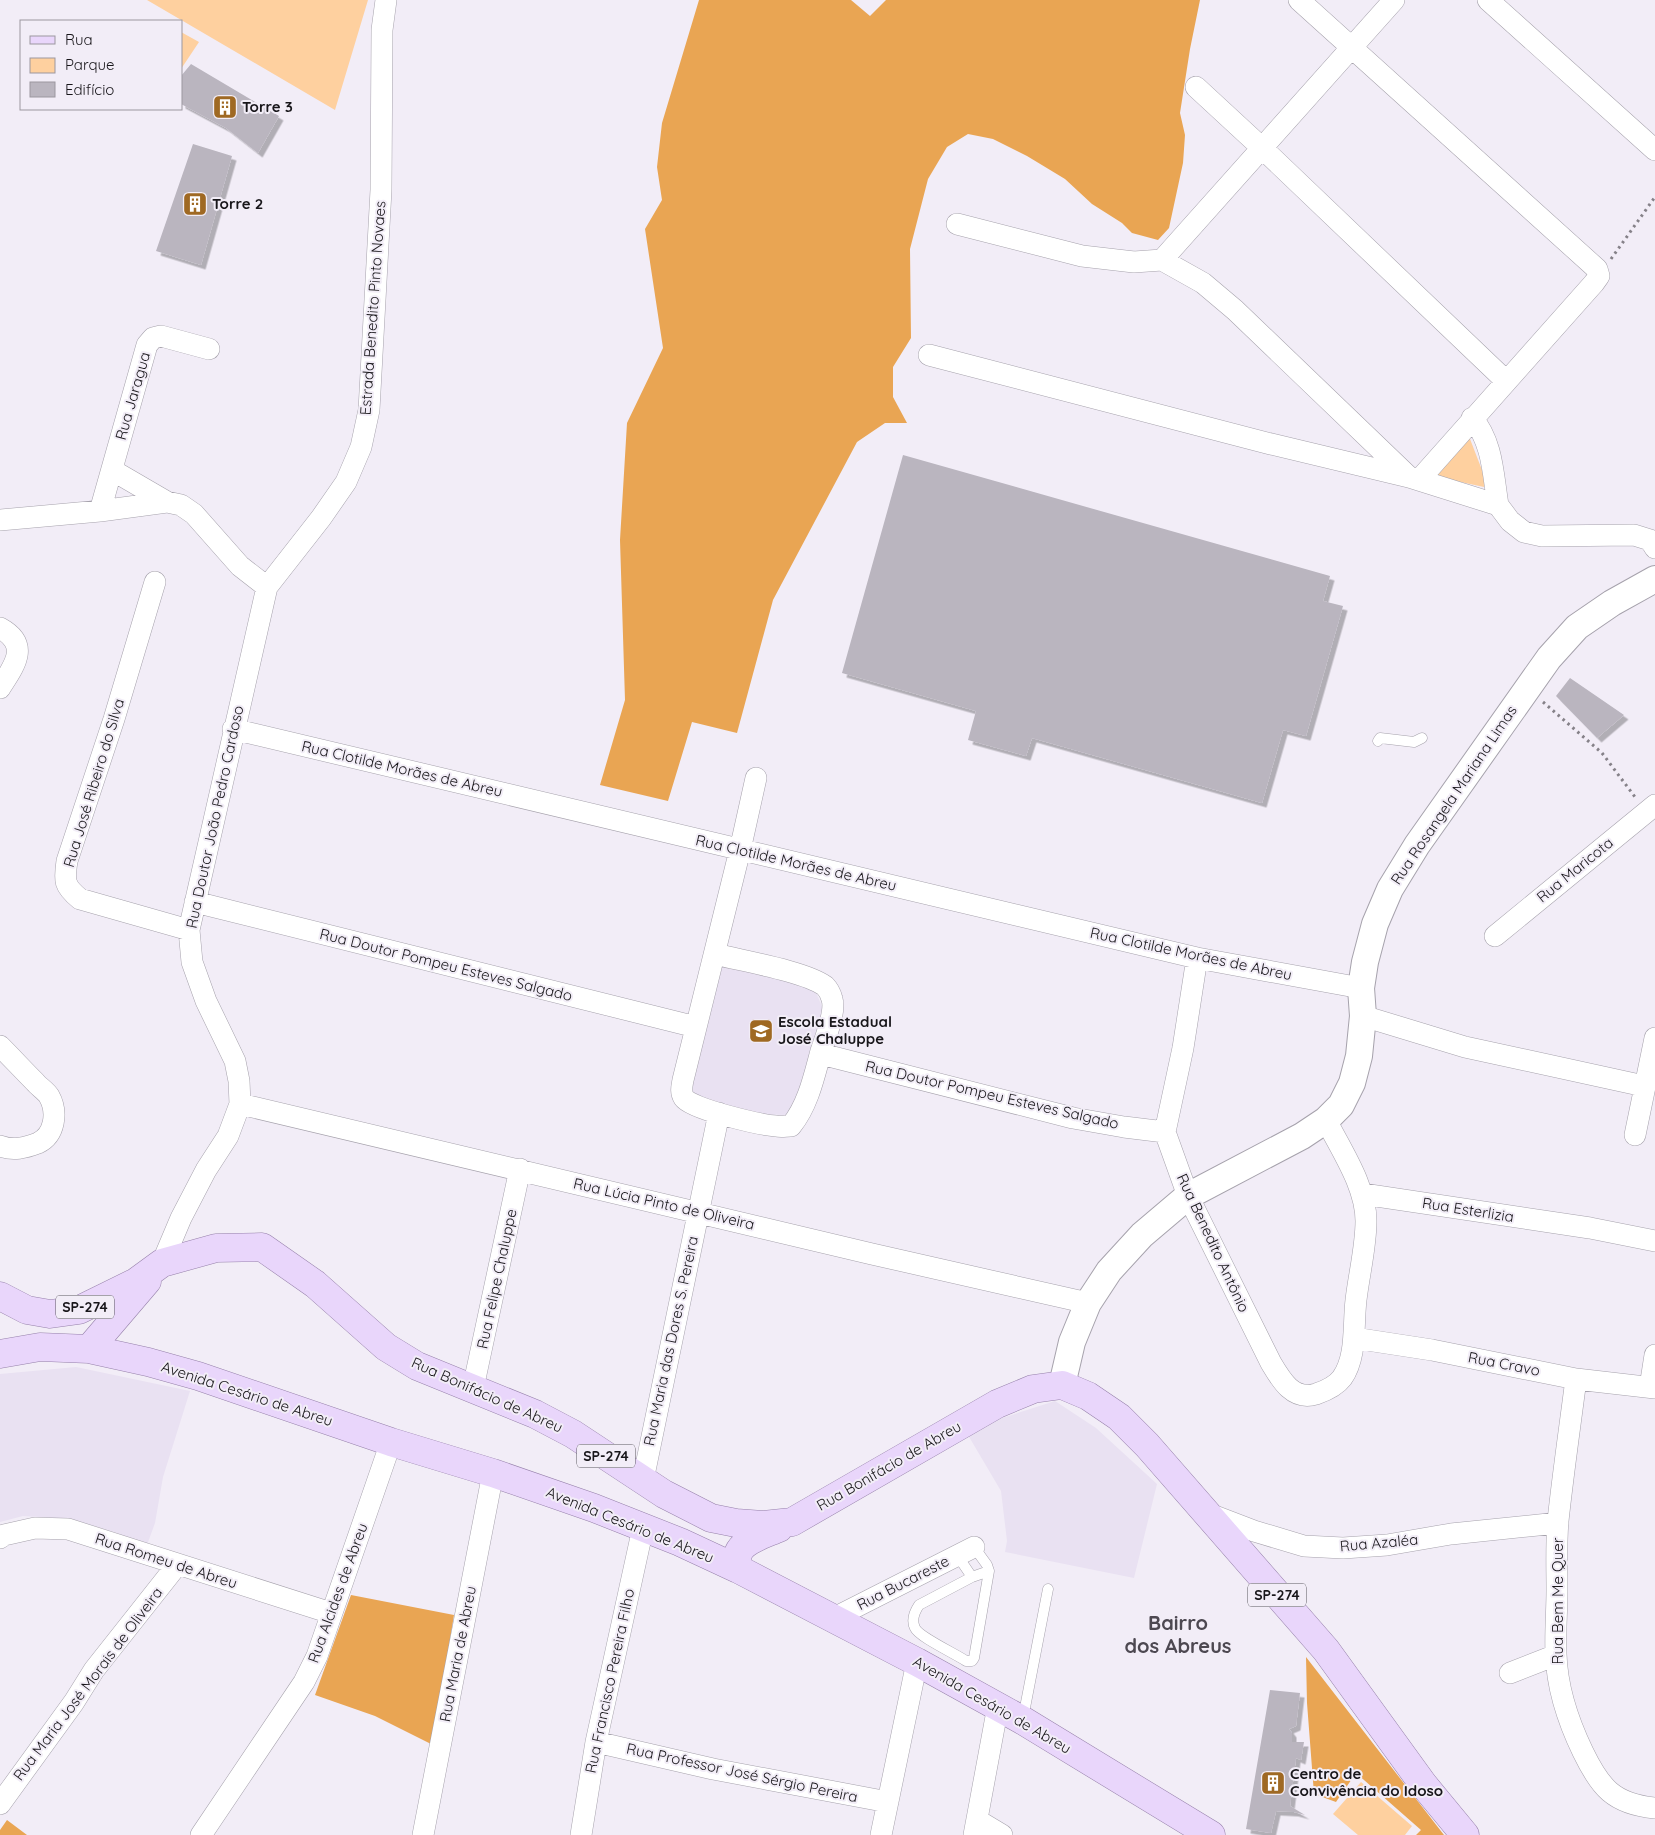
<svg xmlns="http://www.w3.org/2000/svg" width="1655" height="1835" viewBox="0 0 1655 1835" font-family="Quicksand,sans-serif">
<defs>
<filter id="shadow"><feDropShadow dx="4.5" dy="4.5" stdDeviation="0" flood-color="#0004"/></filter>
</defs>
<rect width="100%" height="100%" fill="#f2edf7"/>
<!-- built -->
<path fill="#e9e1f2" d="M720,965l94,23 10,23 -24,87 -12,17 -36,-1 -65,-21z
M76,1367l114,24 -27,86 -8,46 -8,22 -33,-13 -44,-13 -47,-3 -23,6v-148z
M1055,1401l41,27 61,56 -23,94 -129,-26 2,-11 -6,-50 -36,-61z"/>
<!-- green -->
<path fill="#fed09f" d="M147,0h221l-33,110z
M181,32l18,10 -18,27z
M1465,426l22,57 -3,4 -56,-12z
M1361,1782l51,44 -7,9h-47l-25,-21z"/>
<!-- forest -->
<path fill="#e9a553" d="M699,0h152l19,16 16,-16h314l-10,49 -10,64 5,22 -2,28 -14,65 -11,12 -26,-7 -10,-10 -30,-19 -27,-25 -38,-23 -34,-17 -25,-5 -21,13 -19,32 -18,70 1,89 -18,29v30l14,26h-22l-28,19 -84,158 -36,133 -45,-11 -24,79 -68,-16 25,-85 -5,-160 7,-117 36,-75 -18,-119 17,-29 -5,-33 5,-44z
M351,1595l103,20 -21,130 -58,-29 -60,-21z
M1306,1657l138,178h-28l5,-5 -65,-57 -20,29 -22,-8 -7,-91z
M7,1820l20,15h-27v-5z"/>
<!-- building -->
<path fill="#bab5bf" filter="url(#shadow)" d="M191,64l88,52 -21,37 -32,-25 -45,-24v-28z
M193,144l39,12 -31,109 -45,-14z
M903,455l427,121 -7,25 20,5 -37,130 -23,-6 -21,73 -230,-65 -6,18 -58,-16 8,-29 -134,-38z
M1570,678l54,37 -27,23 -41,-42z
M1270,1690l30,3 -4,33 -7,3 3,4v9h12l-3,18 -5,-2 -6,48 15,9 -11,-3 -18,-1 -5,22 -25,-4z"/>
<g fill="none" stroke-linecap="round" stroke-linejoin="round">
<defs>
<path id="service" d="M1378,741l2,-3 34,4 8,-4
M974,1547l13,18 2,6 -15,87 -2,3h-6c-10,-7 -47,-24 -51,-33 -4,-8 0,-17 4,-23l53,-28 17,-6
M957,1555l15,22
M1023,1718l25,-129"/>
<path id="minor" d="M1299,0l298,269 2,7 -5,7 -175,197
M1488,0l167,150
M1196,87l66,61 244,233
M957,224l125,32 52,6 28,-2 232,-260
M1162,260l41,23 32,27 172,165
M929,355l342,89 138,33 89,28 12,16 14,11 18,4 92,-1 16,5 5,8
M1472,418c21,24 21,57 26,87
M112,470l55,32
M100,511l47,-166 6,-7 8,-2 48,13
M0,520l100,-9 67,-9 14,3 13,9 46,52 27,21
M155,582l-41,137 -47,142c-3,20 -3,25 13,38l109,31
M0,628c31,17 14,38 0,60
M233,729l964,229 164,30
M195,902l501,125
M1495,936l160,-131
M715,954c27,7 89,17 110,32 3,3 6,9 7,13 4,13 -7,40 -11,52 -7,26 -13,54 -30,75 -5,0 -10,1 -15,0 -15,-1 -85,-17 -92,-28 -4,-6 -2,-12 -1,-18l57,-230 16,-72
M1197,958l-14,90 -18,84 23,64 83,167c10,17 22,38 45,31 9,-3 20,-8 26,-16 15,-21 11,-53 14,-78 3,-26 10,-53 10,-79 0,-35 -25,-71 -40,-101
M1363,1016l102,31 179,39
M0,1046c12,12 23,24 35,36 4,5 11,9 14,14 9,16 6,39 -11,47 -13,5 -25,8 -38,3
M821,1054l252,64 51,9 41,5
M240,1104l632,150 216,49
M1635,1135l20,-97
M1363,1194l227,34 65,13
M162,1263l19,-45 25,-48 22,-34 12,-32 -1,-23 -4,-20 -29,-60 -14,-39 -3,-32 78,-343 54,-69 25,-36 15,-35 8,-37 12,-220 1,-160 4,-30
M1354,1338l78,12 144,29 79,9
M1576,1379c-6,47 -13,95 -18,142 -2,23 -1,46 -1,69 0,21 -2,43 -1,64 1,34 12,67 27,98 17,35 30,52 72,56
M1650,1387l5,-32
M473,1388l47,-219
M643,1480l76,-367
M1207,1513l47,18 50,15 39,2 44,-3 64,-11 107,-11
M0,1538l4,-3 31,-7 33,1 263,84
M832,1619l142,-72
M1510,1673l46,-18
M596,1742l117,27 175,33
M0,1804l74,-102 20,-32 83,-105
M977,1820l25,15
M201,1835l103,-153 13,-26 74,-214
M423,1835l70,-362
M581,1835l15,-93 47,-214
M881,1835l36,-173
M974,1835l24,-129"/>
<path id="tertiary" d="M1062,1385l10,-43 16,-39 21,-32 33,-36 46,-39 114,-60 24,-16 15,-15 11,-22 7,-27 4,-40 -2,-28 4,-26 10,-38 15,-35 27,-44 132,-187 28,-31 35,-24 43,-24"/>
<path id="primary" d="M0,1296l27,14 23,4 29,-4 57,-28 26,-19 54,-15 46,-1 53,37 71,63 31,19 118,48 38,20 91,60 47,24 25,5 27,2 29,-3 205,-118 36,-15 29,-4 26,11 31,21 28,28 179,205 97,134 42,51
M89,1349l58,-68
M0,1354l40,-7 49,2 59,13 50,14 193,66 102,31 101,35 86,34 58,27 179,93 105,58 189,115
M740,1570c-13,-26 21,-34 39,-42"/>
</defs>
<!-- service casing -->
<use href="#service" stroke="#a6a2ac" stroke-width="11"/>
<!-- minor casing -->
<use href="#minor" stroke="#a6a2ac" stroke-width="22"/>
<!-- tertiary casing -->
<use href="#tertiary" stroke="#a6a2ac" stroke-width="28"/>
<!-- primary casing -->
<use href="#primary" stroke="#9681aa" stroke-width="29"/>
<!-- path -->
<path stroke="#858188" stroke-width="3" stroke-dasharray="2.5 4" stroke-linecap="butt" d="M1611,259l44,-62
M1543,702l59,51 33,44"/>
<!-- service -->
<use href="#service" stroke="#fff" stroke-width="10"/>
<!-- minor -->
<use href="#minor" stroke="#fff" stroke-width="21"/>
<!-- tertiary -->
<use href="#tertiary" stroke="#fff" stroke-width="26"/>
<!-- primary -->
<use href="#primary" stroke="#e9d6fb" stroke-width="28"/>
</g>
<!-- icons -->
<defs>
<symbol id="building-square" viewBox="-11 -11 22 22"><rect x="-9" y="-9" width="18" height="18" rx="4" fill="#9f6923" stroke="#f2edf7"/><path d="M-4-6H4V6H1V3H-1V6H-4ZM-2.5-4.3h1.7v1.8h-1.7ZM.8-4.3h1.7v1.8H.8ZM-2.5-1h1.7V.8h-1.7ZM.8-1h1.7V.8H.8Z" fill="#fff"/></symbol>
<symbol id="school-square" viewBox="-11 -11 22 22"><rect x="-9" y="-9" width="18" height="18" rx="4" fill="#9f6923" stroke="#f2edf7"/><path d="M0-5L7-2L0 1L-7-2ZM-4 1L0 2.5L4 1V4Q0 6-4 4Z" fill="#fff"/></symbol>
</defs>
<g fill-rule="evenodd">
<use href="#building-square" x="211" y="93" width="28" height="28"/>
<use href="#building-square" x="181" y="190" width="28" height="28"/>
<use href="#school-square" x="747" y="1017" width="28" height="28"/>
<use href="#building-square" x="1259" y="1769" width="28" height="28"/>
</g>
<g text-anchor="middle" stroke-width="4" stroke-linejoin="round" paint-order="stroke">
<!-- shield labels -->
<g fill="#f2edf7" stroke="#59565c" stroke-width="1">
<rect x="56" y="1295.5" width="58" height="23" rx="4"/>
<rect x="577" y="1444.5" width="58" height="23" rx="4"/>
<rect x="1248" y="1583.5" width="58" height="23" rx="4"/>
</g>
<g font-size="14" font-weight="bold" fill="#18161a">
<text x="85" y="1312">SP-274</text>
<text x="606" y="1461">SP-274</text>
<text x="1277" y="1600">SP-274</text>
</g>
<!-- poi labels -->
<g font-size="15" font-weight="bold" fill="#18161a" stroke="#f2edf7" text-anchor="start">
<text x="242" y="112">Torre 3</text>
<text x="212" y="209">Torre 2</text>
<text x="778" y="1027">Escola Estadual<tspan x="778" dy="17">José Chaluppe</tspan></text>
<text x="1290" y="1779">Centro de<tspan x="1290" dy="17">Convivência do Idoso</tspan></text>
</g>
<!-- street labels -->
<g font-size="15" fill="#18161a" stroke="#f2edf7">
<text transform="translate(373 308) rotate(-86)" y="5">Estrada Benedito Pinto Novaes</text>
<text transform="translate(133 396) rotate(-74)" y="5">Rua Jaragua</text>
<text transform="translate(402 769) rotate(13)" y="5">Rua Clotilde Morães de Abreu</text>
<text transform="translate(94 783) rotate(-73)" y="5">Rua José Ribeiro do Silva</text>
<text transform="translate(1454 795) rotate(-56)" y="5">Rua Rosangela Mariana Limas</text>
<text transform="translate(215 817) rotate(-78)" y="5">Rua Doutor João Pedro Cardoso</text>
<text transform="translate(796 863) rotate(13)" y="5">Rua Clotilde Morães de Abreu</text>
<text transform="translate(1575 870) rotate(-39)" y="5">Rua Maricota</text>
<text transform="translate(1191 954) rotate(12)" y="5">Rua Clotilde Morães de Abreu</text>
<text transform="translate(446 965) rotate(14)" y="5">Rua Doutor Pompeu Esteves Salgado</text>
<text transform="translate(992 1095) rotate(13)" y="5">Rua Doutor Pompeu Esteves Salgado</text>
<text transform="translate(664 1204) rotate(13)" y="5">Rua Lúcia Pinto de Oliveira</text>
<text transform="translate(1468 1210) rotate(9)" y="5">Rua Esterlizia</text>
<text transform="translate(1213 1243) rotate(65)" y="5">Rua Benedito Antônio</text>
<text transform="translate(497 1279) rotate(-78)" y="5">Rua Felipe Chaluppe</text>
<text transform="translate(671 1341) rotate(-78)" y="5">Rua Maria das Dores S. Pereira</text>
<text transform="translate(1504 1364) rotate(11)" y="5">Rua Cravo</text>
<text transform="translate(247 1394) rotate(18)" y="5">Avenida Cesário de Abreu</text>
<text transform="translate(487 1395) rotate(24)" y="5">Rua Bonifácio de Abreu</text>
<text transform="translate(889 1466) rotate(-30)" y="5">Rua Bonifácio de Abreu</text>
<text transform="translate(630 1525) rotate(22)" y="5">Avenida Cesário de Abreu</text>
<text transform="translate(1379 1543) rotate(-5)" y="5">Rua Azaléa</text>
<text transform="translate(166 1561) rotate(18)" y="5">Rua Romeu de Abreu</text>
<text transform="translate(903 1583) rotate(-27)" y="5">Rua Bucareste</text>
<text transform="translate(338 1593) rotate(-70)" y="5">Rua Alcides de Abreu</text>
<text transform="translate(1558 1601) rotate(-90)" y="5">Rua Bem Me Quer</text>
<text transform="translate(458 1654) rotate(-79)" y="5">Rua Maria de Abreu</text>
<text transform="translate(610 1681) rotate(-78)" y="5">Rua Francisco Pereira Filho</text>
<text transform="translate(88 1684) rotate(-53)" y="5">Rua Maria José Morais de Oliveira</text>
<text transform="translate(992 1705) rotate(30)" y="5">Avenida Cesário de Abreu</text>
<text transform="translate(742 1773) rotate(12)" y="5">Rua Professor José Sérgio Pereira</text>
</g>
<!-- district labels -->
<g font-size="20" font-weight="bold" fill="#4d4851" stroke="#f2edf7">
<text x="1178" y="1630">Bairro<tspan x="1178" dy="23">dos Abreus</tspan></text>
</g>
</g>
<!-- legend -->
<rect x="20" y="20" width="162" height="90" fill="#f2edf7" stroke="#9b979f"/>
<rect x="30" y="36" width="25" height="8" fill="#e9d6fb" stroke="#9b979f"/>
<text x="65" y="45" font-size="15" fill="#18161a">Rua</text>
<rect x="30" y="58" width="25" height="15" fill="#fed09f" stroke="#9b979f"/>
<text x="65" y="70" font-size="15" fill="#18161a">Parque</text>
<rect x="30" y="82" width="25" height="15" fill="#bab5bf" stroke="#9b979f"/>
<text x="65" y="95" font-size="15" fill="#18161a">Edifício</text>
</svg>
